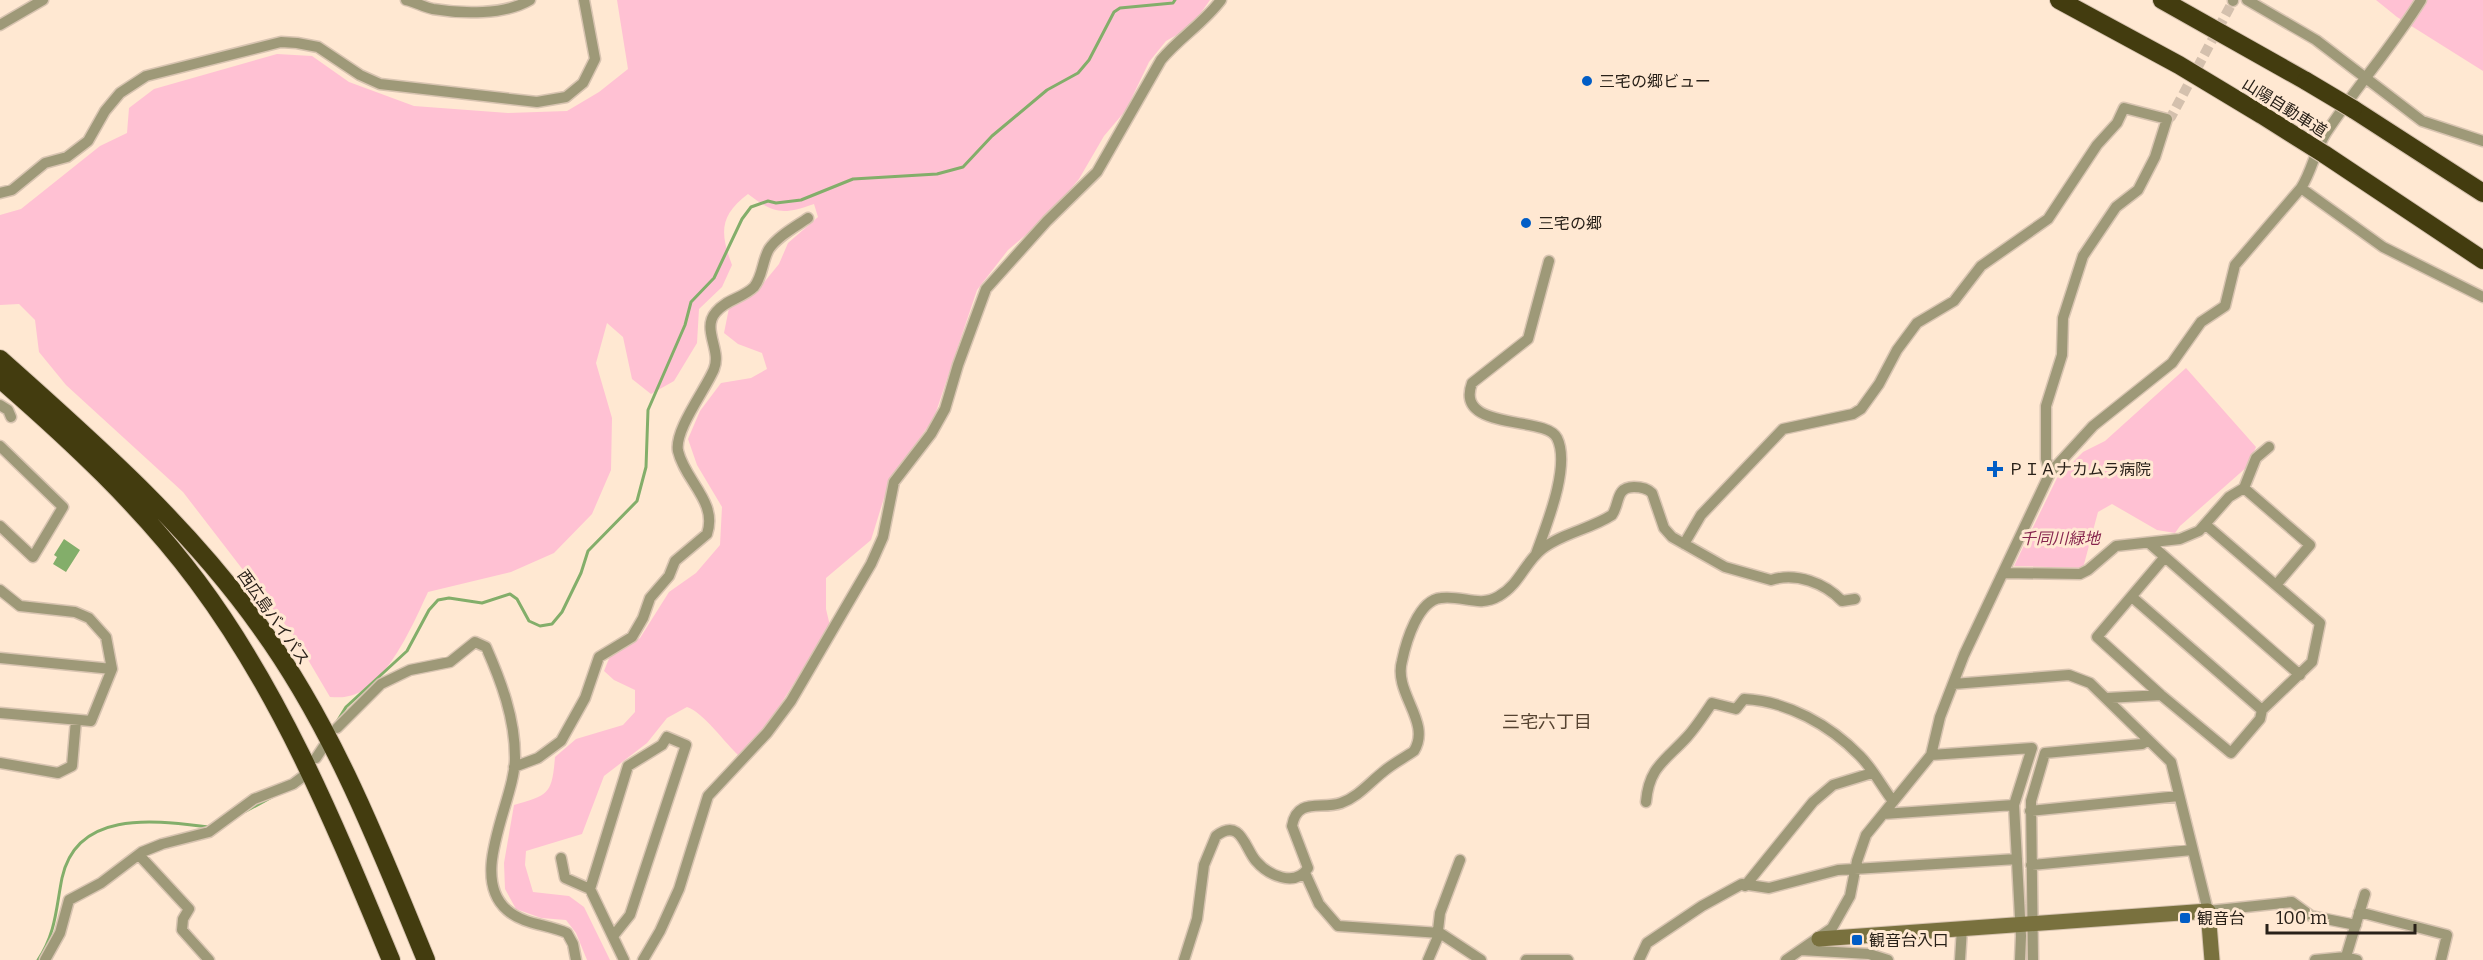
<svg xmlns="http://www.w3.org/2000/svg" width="2483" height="960" viewBox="0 0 2483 960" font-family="Bitter,'Noto Sans JP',serif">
<rect width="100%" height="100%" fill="#ffe8d2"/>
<!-- green -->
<path fill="#ffc1d3" d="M617,0h593l-19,27 -25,14 -17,21 -23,48 -22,26 -25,43 -31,37 -40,34 -31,40 -43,128 -24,34 -26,46 -13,42 -45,38v31l4,17 -63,100 -28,30c-14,-13 -36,-44 -52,-49l-20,11 -20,25 -43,33 -22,58 -56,17 -1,14 8,27 36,4 15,11 26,53h-23l-11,-27 -10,-13 -25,-2 -25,-9 -11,-20 -1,-26 10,-58c35,-10 38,-11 41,-48l21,-18 47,-14 12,-13v-22l-21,-10 -10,-9 6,-15 30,-18 29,-46 27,-19 24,-28 2,-38 -25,-42 -9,-26 12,-28 21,-28 30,-5 16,-9 -5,-16 -24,-9 -14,-11 5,-25 28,-17 22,-27 9,-21 30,-26 -4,-13c-31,11 -40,10 -66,-10 -29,22 -28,39 -16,71l-10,22 -23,22 -2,34 -23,38 -23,13 -19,-15 -9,-42 -16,-14 -11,40 16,55 -1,52 -19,44 -38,39 -43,19 -83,20c-14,30 -42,97 -79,104 -6,2 -13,1 -19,1l-36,-61 -111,-144 -117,-107 -27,-33 -4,-32 -16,-16 -19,1v-90l21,-6 79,-63 27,-13 2,-25 25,-19 123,-35 35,2 37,26 65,24 94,7 59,-2 32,-19 29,-23z
M2376,0h107v71l-86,-54z
M2186,368l70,79 -8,19 -68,60 -5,7 -18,-3 -45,-26 -14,8 -15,56 -69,-2 43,-88 26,-26 22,-11z"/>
<!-- water -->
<path fill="#83ae6a" d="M64,539l16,11 -14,22 -13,-8 4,-7 -3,-2z"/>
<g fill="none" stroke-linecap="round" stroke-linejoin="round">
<!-- stream -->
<path stroke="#83ae6a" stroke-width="3" d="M338,720l8,-13 61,-56 22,-41 9,-10 11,-2 33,5 28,-9 7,5 12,22 11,5 12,-2 10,-12 19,-39 7,-22 49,-50 9,-34 2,-57 37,-85 6,-23 23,-24 28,-59 9,-12 17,-6 8,2 25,-3 52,-21 84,-5 26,-7 29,-31 55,-46 31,-17 11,-13 25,-48 6,-4 53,-5 2,-3
M246,811l26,-14
M38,960c18,-27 18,-52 24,-82 15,-70 96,-57 147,-51"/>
<!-- street-tunnel -->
<path stroke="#d4c0ad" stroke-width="10" stroke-dasharray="10 5" stroke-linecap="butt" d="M2167,119l4,-2 62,-116"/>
<defs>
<path id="street" d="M406,0c9,2 18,7 27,9 29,5 72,6 97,-9
M2247,0l69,40 106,81 61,20
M2233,1v-1
M0,25l43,-25
M2301,188l82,59 100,50
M0,193l12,-3 33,-27 22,-6 21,-16 17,-30 15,-18 26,-17 135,-34 16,1 21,4 42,28 20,9 157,18 29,-5 17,-14 12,-24 -11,-59
M0,405l8,5 3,7
M0,446l63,61 -30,50 -33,-31
M2244,488l66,57 -34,40
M2149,543l151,132
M1684,544l17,-29 82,-86 70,-15 8,-5 18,-25 18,-34 20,-27 37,-22 27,-35 67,-47 49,-74 20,-22 7,-15 43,11 -12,38 -17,33 -22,17 -33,49 -20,62 -1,37 -16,51v53l4,14
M1536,554c10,-28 35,-88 21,-116 -11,-23 -103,-6 -85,-55l56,-44 21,-78
M2164,558l-67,79 64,58 70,58 29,-34 2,-9 50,-48 8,-39 -114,-98
M2004,573l76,1 8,-4 28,-24 64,-7 19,-8 30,-34 15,-9 12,-30 13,-11
M0,590l20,16 55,6 14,6 17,19 6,32 -21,52 -91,-8
M2132,597l130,113
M0,658l112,11
M1953,684l116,-9 21,8 81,79 37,149 84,-9 19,14 45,9
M2107,698l54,-3
M337,728l44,-44 29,-14 40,-8 25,-20 11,5c15,34 29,71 29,110 1,42 -48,118 -8,153 17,15 40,14 60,23l6,11 3,16
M1931,755l101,-7 -18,57 7,131 -1,24
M316,758l8,-12
M0,763l58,10 14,-7 4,-46
M514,767l24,-9 23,-17 24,-43 14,-41 33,-20 11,-19 7,-20 19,-22 6,-15 32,-27c11,-32 -22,-53 -29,-83 -4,-21 28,-62 36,-82 8,-19 -13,-40 2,-57 9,-12 27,-14 38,-25 9,-11 8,-26 15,-38 9,-13 26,-22 39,-31
M1646,802c3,-35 19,-41 41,-65 9,-10 17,-22 25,-34l24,6 8,-10c43,2 86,26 116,57 13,13 22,31 33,45
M2030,811l149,-15
M1883,814l131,-9
M139,855l50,54 -6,10 -1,11 27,30
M561,858l4,20 25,11
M2031,865l161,-15
M1305,873l14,31 19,22 102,7 41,27
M1745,886l68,-84 20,-17 39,-12
M2359,912l88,23 -6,25
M614,935l16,-20 56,-170 -19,-8 -5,8 -34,21 -38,123 34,71
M1801,950l68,4 19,6
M45,960l15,-27 9,-33 32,-17 41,-31 20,-8 47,-12 45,-33 39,-15 12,-9
M643,960l17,-29 19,-42 29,-93 59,-63 24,-32 80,-137 12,-27 11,-55 37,-48 14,-25 13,-44 28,-76 61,-68 50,-49 64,-112c18,-22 42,-36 60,-60
M1184,960l13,-41 7,-54 12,-29c25,-19 29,13 40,25 12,14 39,27 52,7l-16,-42c5,-29 29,-16 49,-23 17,-6 28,-20 42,-31 9,-8 21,-14 31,-21 18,-29 -21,-58 -12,-90 4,-19 16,-61 39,-63 22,-3 38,10 58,-2 20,-11 26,-34 43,-47 20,-16 49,-20 70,-34 8,-11 3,-28 22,-28 7,0 13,1 18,6l12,35 8,9 53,30 46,13c25,-8 54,3 71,21l13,-2
M1428,960l9,-21 3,-26 20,-53
M1526,960h42
M1639,960l8,-17 55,-37 40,-22 27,4 69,-18 179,-11
M1786,960l46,-32 18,-32 7,-35 9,-26 65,-80 9,-38 24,-62 86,-182 43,-47 79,-63 29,-41 24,-16 10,-41 66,-77c11,-17 14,-38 25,-55 30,-46 66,-86 95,-133
M1960,960l2,-32
M2033,960l-2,-159 14,-48 97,-9 6,-4
M2315,960l31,-3 11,3
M2345,960l20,-66"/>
<path id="secondary" d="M1819,939l389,-28 4,49"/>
<path id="highway" d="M2059,0l120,65 83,50
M2162,0l144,81
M2353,109l130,84
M2324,154l159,106
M0,359c94,84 188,166 261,269 73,101 118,218 165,332
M0,379c70,61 141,127 197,202 86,115 139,247 194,379"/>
</defs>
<!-- street casing -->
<use href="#street" stroke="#d8c4b1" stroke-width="13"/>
<!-- secondary casing -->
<use href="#secondary" stroke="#d8c4b1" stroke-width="17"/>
<!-- highway casing -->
<use href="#highway" stroke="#d8c4b1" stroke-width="20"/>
<!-- street -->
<use href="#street" stroke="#9e9978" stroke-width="10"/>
<!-- secondary -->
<use href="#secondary" stroke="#79713e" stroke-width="15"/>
<!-- highway -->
<use href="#highway" stroke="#433c0f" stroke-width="18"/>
<defs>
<path id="highway-bridge" d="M2306,81l47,28
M2262,115l62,39"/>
</defs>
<!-- highway-bridge casing -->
<use href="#highway-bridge" stroke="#d8c4b1" stroke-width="20" stroke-linecap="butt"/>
<!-- highway-bridge -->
<use href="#highway-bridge" stroke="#433c0f" stroke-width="18"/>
</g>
<!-- markers -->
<g fill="#015dc6" stroke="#ffe8d2" stroke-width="2">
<circle cx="1587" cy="81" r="6"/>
<circle cx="1526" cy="223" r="6"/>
<path d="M1992 460h6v6h6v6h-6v6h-6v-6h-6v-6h6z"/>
<rect x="2179" y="912" width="12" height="12" rx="3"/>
<rect x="1851" y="934" width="12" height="12" rx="3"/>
</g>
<g text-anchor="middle" stroke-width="6" stroke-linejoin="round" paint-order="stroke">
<!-- poi labels -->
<g font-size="16" fill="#292119" stroke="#ffe8d2" text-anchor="start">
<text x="1599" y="87">三宅の郷ビュー</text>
<text x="1538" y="229">三宅の郷</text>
<text x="2008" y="475">ＰＩＡナカムラ病院</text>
<text x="2197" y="924">観音台</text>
<text x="1869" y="946">観音台入口</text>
</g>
<!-- street labels -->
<g font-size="16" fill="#292119" stroke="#ffe8d2">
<text transform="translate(2285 107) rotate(32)" y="6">山陽自動車道</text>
<text transform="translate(274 617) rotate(55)" y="6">西広島バイパス</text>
</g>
<!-- park labels -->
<g font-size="16" font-style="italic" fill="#87264e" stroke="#ffe8d2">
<text x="2060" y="544">千同川緑地</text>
</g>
<!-- neighbourhood labels -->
<g font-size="18" fill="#564331" stroke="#ffe8d2">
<text x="1547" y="728">三宅六丁目</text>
</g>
</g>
<!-- scale -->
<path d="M2267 924v9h148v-9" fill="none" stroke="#292119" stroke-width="3"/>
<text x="2276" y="924" font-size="18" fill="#292119" stroke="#ffe8d2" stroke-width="4.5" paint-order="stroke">100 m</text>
</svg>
